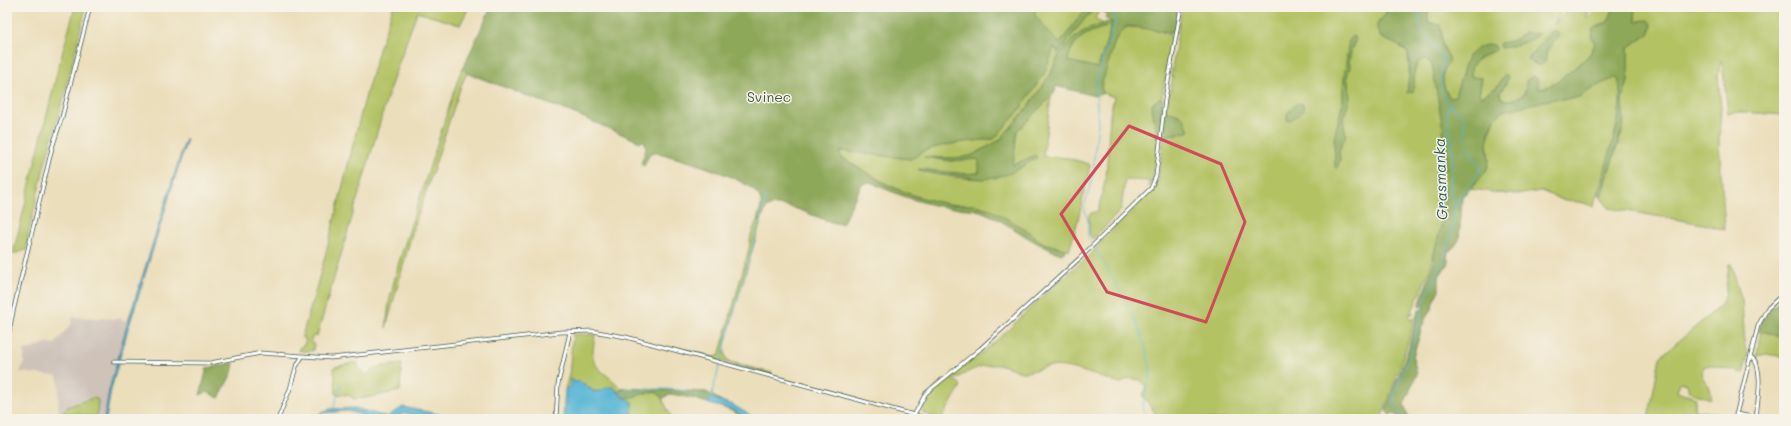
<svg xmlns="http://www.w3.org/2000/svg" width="1791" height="426" viewBox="0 0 1791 426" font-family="Mali,sans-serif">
<rect width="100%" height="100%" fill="#f7f3e8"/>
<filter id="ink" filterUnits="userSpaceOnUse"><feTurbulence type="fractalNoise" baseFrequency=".025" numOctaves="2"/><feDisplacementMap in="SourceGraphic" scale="8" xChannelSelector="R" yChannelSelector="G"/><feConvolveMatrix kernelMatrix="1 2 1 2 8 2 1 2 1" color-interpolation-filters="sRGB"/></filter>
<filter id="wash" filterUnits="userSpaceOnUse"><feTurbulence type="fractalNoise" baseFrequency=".012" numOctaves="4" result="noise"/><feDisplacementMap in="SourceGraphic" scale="16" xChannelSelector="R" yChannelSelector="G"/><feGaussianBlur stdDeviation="0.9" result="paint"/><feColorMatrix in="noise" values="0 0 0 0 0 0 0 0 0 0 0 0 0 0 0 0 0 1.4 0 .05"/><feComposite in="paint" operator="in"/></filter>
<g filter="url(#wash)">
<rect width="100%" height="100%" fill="#ebdebb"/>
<!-- industrial -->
<path fill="#cec2b9" d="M72,317l49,2 7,3 -19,68 -5,29h-46l1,-35 -2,-8 -37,-4 4,-9v-13l11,-2 11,-5 9,1 17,-21z"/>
<!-- green -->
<path fill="#b3c264" stroke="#69804c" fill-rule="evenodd" d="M75,7h11l-21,86 -19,66 -18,76v8l-2,7 -13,4 45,-185z
M393,7h76l-9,18 -43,-13 -26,73 -74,251h-4l-3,6 4,2 -1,7h-14v-3l5,-3 2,-6 -4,-1v-2c35,-109 53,-221 91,-329z
M1037,7h50l-27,36c-4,-1 -23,-25 -26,-29z
M1182,7h206l-3,8 -6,6 1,16 17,7 11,9 1,22 5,10c0,-9 -1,-24 11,-26l7,5 15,82 -3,63 -2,18 -12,43 -18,41 1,3h-4l1,6 4,-2 -5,21 -12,35 -2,1 1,3 -15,41h-222l-16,-23 3,-11 -6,-5 -11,-2 -8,5c-23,-5 -45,-17 -69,-17 -10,0 -20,7 -30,6 -6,-1 -11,-5 -17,-6 -20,-4 -33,3 -49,13l-5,-1 7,-8 23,-16 25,-22 48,-47 35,-29 28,-31 37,-37 4,-5 6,-46 3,-2 11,-1 2,-19 -12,-3 -2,-4 7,-31 -2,-1zM1355,41l-3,7 -3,12 1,6 -3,11 3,14 -7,29 -2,25 -6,22 -1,-28 9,-37v-14l5,-39z
M1428,7h133l1,3 -8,15 16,-18h22l-6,10h4l6,-10h18l-6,15 -9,3 -7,12 3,7c-2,3 -4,8 -6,11 -9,9 -39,35 -51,34l-1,-11 -2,-2c-10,1 -8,12 -12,19l-16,6 -6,-3 -1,-5 7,-11 -2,-7 -8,12 -16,10 -2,-3 3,-13 -9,-3c-10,-14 13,-24 23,-28l-6,-6 -27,28 -8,24 -4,2c-7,-4 -10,-22 -7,-29 2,-5 4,-7 5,-12l-7,-13v-14l-7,-7h-7zM1545,38l8,7 -6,5 -1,10 -10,5 -8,-5c4,-9 12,-13 17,-22z
M1634,7h150v108l-43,-3 -13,1 -6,-52 -1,-1 -3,16 3,32 -2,34 6,88 -22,-6 -94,-16 -8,-10 6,-21 15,-45 2,-11 -2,-21 6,-19v-33l21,-15 3,-7 -4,-6 -12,1z
M1097,8l3,2 -5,8 8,6 -24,10 -11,10 -9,11 -9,20 -22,32 -28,33 -29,16 -17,2 -30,-1 27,4 26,-2 2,2v12l-13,1 -47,-5 5,3c30,5 67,14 95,-4l1,-5 -7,2 4,-34 34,-34 -8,59 25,2 21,6 1,2 -12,54 -9,31 -2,-3c-14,7 -37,-16 -49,-22 -13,-7 -25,-16 -41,-20 -8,-2 -18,0 -27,-2 -36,-5 -66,-20 -96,-39 -5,-4 -11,-5 -15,-10v-2l4,-2 67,8c6,-2 11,-7 16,-9 22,-7 46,-9 68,-11l24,-27 26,-38 10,-26 3,2 1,3c8,-9 31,-43 39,-45z
M1112,25l-14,43 -31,-7c8,-27 21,-28 45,-36z
M1128,27c16,1 32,1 44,10l-10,60 -10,7 -1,6 5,16 -1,10 4,1 -6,41 -4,9v-6l-24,-1 -4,30 -28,29 -4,-6v-17l2,-3 7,-2 8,-34 4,-62 4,-18 -11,-4 -2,-6c3,-14 13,-56 27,-60z
M463,68l4,5 -6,13 -50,151 -25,91 3,-26 10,-40 60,-186z
M1617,77c9,17 -4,70 -10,89 -4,13 -11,27 -13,41l-10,-4 -24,-4 -19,-8 -19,3h-15l-36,-5 15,-18 2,-5 1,-8 -2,-17 9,-24 7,-6 13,-4 37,-8h18l8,-2 11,-8z
M757,220l4,1 -36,121c0,7 -2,15 5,20l42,11v2l-91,-25 -2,-2 34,9 6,-1 30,-107 2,-14z
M1729,264h2l11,37 3,46 3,7 -5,19 -34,-8 -5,2 -3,5c2,12 11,9 10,27l-22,-7 -2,-8 -7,-2 -3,10 19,6 -2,12 39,6 -1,3h-84l12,-62 61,-52 4,-9z
M1764,331l20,8v18l-18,-3 -9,2 3,-21z
M573,334l22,1c-3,25 -6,26 15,43 4,3 8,8 12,10l-3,4c-11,-9 -14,1 -26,-1l-3,-3 -10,-5 -15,6 4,-14z
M357,362l2,6 7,7 10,-8 26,-3 -2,27 -35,7 -11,1 -6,-4 -12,-1 -2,-27z
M951,379l8,4 2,3 -19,32 -12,-2 -7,-3v-4l-2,-1c6,-10 15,-28 29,-27z
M650,392h7c7,7 10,18 16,27h-40l-1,-17 -4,-4 6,-3z
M93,398l4,1 1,2 -1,16 -35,-5 5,-5z"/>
<!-- forest -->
<path fill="#8ea85a" stroke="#567247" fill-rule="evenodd" d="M491,7h546l-3,7c3,4 22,28 26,29l27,-36h92l-4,26 -48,-7 -11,12 -15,49 2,6 -1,1h-5l-2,2 -39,-10 -1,6 -4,5 -34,34 -4,34 22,-10 2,3 -26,15 -17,5 -12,1 -59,-7 -5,-3 48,5 13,-1v-12l-2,-2 -26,2 -27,-4 30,1 17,-2 29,-16 28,-33 22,-32 9,-20 9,-11 14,-12 25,-10 6,1 -8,-5 2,-4 -10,-6c-8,2 -32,37 -40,46v-4l-3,-2 -10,26 -26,38 -24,27c-22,2 -46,4 -68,11 -6,2 -9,7 -16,9l-67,-8 -4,2 3,5 47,28 25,10 37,9h24l15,4 33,19 20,15 22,6 1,2 -5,3c-28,-9 -51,-31 -78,-42 -12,-5 -26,-2 -39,-5 -25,-4 -51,-14 -74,-25l-8,2 -20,40c-19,0 -58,-28 -76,-16l-5,13 -4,-1c2,-8 7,-16 2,-24 -11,-19 -82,-38 -104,-44l-5,1 -6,13 -3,-2 5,-15 -1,-7 -3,-1 -2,1 -65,-28 -108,-41 -4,-5zM1112,25l-14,43 -30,-7c5,-26 22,-29 44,-36z
M1388,7h40v16l12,2c3,7 0,12 2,19 1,6 6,9 7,14 2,6 -3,7 -5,11 -3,8 0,25 7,29l4,-2 13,-40 11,-9 11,-3 5,2 1,4c-11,4 -30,12 -24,27l10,1 -3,16 2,3 16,-10 9,-13 2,4 -8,15 1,5c6,4 20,3 24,-6 1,-3 1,-7 1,-11l5,-4 4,-1 3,6v7c12,1 43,-25 51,-34 2,-3 4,-7 6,-11l-3,-7 1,-8 15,-7 6,-15h20l2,14 12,-1 4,6 -3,7 -21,15v33l-6,19 1,27 -23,69 -3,-1c7,-25 33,-94 20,-118l-27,12 -11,8 -8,2h-18l-50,12 -7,6 -7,15 -2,14 2,16 -3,9 -24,26 -3,43 -4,6 -7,6 -1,5 2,6 -10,13v14l-6,12 -1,8 -5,5 -5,12 -9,30 4,17 -13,30 5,15h-9l-6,-5 -4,2 -4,-6 23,-63 9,-36 5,-2 2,-4 -6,1 16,-46 -2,-3 10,-39 4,-64 -15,-90 -7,-5c-14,3 -10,23 -12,33l-6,1 3,-28 -2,-12c-10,-13 -33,-10 -31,-29l8,-9z
M1557,31l2,3c-3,8 -9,11 -12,17 -3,7 0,11 -7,15l-12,-6c1,-3 20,-26 22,-28 2,-1 5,-1 7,-1z
M1525,33l14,1c-5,7 -29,13 -38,14l-2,-3 1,-2 11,-2z
M1352,36l4,2 -4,10 -3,12 1,6 -3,11 3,20 -7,23 3,15 -7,15 1,10 -3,9 -2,-2 -1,-28 9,-37v-14l6,-49z
M1160,98l3,1 -1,6 6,7h4l3,2 8,3 3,6 3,9 -22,3 -3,2 -9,-1 1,-10 -5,-20 3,-4z
M1299,103l4,1 1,6 -13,10h-4v-6l8,-9z
M1784,297v42l-20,-8 -3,2 -2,-1c1,-14 15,-27 25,-35z
M234,363l-2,10 -13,25 -12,-6 -7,3 7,-27z
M623,388l83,4 48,27c-11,0 -17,-6 -27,-10 -19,-6 -39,-13 -58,-15l-6,5 -6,-7c-12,-1 -24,7 -34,6l-4,-6z"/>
<!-- water -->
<path fill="#55b4d3" stroke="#3a7884" d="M186,138l1,1 -61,197 -15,54 -5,29h-2l5,-29 17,-62z
M570,379l5,3 5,-1 2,3 2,-1c15,18 18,2 30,4l9,11h5l4,4 1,17h-70l2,-30 5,-2z
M710,398l21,6 26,15h-8l-16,-9 -24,-6z
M403,407l61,12h-36l-23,-6c-13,8 -26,7 -41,3v3h-3l1,-4 -14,-4 -25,2 -3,5 -21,1 12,-4h7l3,-3 9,-3 25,-1 32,9z"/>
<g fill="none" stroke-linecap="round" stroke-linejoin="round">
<!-- stream -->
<path stroke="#55b4d3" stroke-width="1" d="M1450,105l15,12c-2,22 2,34 16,51 -5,15 -21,23 -26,38
M1092,244l-4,-8v-16l-4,-12 10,-37v-12l4,-35 -2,-37 7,-31 13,-34 -2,-15
M1094,246c20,36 51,81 56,122 2,15 -5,23 -7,36 0,5 2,10 3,15
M619,394c23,-5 48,-7 70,-2 7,1 14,6 21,9
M710,401l56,-204
M333,409l9,-26
M303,419l1,-4
M1402,419l-9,-16 1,-8 18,-46 12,-47 21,-44 7,-27 3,-25 -5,-9 3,-43 -6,-43 3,-6c-13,-13 -9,-31 -7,-48l-23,-30 -1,-20"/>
</g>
</g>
<g filter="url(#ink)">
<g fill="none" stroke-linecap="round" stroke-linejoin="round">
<defs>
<path id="minor" d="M7,342l6,-30 39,-164 10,-31 28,-110
M1751,357c14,8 6,47 5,62
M113,362l97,1 51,-10 70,5 230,-26 31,-1 34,6 303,82
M1736,414l12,2 5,3
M278,419l12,-30 6,-22 6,-10
M556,419l2,-35 12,-52
M912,419l14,-26 54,-44 100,-91 71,-70 5,-12 9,-77 16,-92
M1735,419l23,-93 9,-17 17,-16"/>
</defs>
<!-- minor casing -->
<use href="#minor" stroke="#3e5548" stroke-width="4.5"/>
<!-- minor -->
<use href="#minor" stroke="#fff" stroke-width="3"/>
</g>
</g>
<!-- marked area -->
<path fill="none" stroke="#d1495b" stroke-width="3" stroke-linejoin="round" d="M1129,126l92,38 24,58 -39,100 -99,-30 -46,-78z"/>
<g text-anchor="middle" stroke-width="3" stroke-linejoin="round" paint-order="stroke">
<!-- park labels -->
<g font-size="14" fill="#3d583e" stroke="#f7f3e8">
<text x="769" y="102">Svinec</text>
</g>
<!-- water labels -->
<g font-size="15" font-style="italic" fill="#2c5b5c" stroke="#f7f3e8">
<text transform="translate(1441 179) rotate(-92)" y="5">Grasmanka</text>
</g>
</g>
<!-- margin -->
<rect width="1791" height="426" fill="none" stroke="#f7f3e8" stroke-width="24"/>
</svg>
